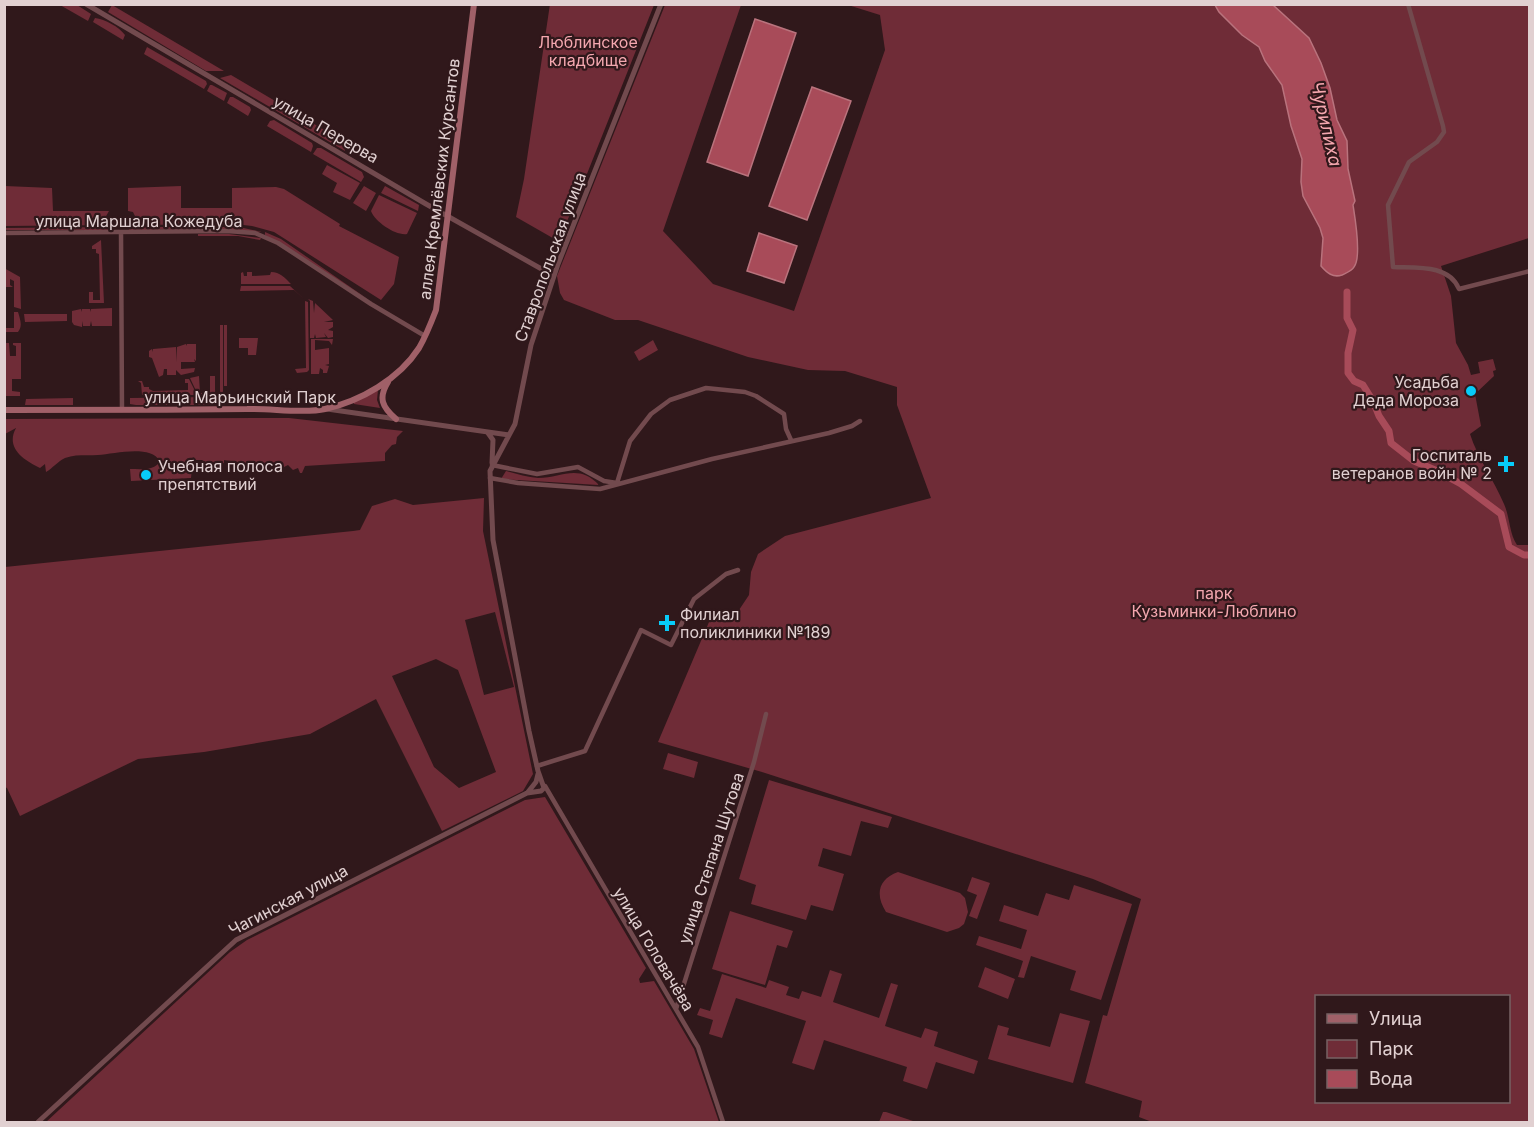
<svg xmlns="http://www.w3.org/2000/svg" width="1534" height="1127" viewBox="0 0 1534 1127" font-family="Inter,sans-serif">
<rect width="100%" height="100%" fill="#30181b"/>
<!-- green -->
<path fill="#6f2c37" fill-rule="evenodd" d="M550,4l104,1 -77,194 -19,42 -42,-24 8,-38z
M60,5h17l14,9 -3,7z
M112,5l112,66h-18l-98,-59z
M665,5h76l-78,226 50,53 81,27 91,-261 -5,-35 -32,-10h681v233l-88,28 10,30 5,47 12,22 3,10 9,-2 -2,-11 15,-3 3,11 -3,1 1,5 -19,18 6,32 -11,8c8,25 24,46 34,70 6,13 5,29 13,41h12v577h-377l-13,-5 3,-16 -57,-18 18,-68 4,1 34,-117 -48,-20 -331,-107 -104,-30 51,-120 30,-12 10,-15 2,-23 7,-18 27,-18 146,-38 -34,-93v-18l-52,-16 -37,-1 -60,-13 -110,-37h-23l-51,-20 -4,-7 -3,-17zM1316,996h192v106h-192z
M95,18c10,1 24,9 30,17l-2,5 -30,-18z
M147,47l59,34 1,3 -3,5 -60,-35z
M231,75l112,66 2,10 -125,-73z
M210,85h2l15,8 -3,8 -17,-10z
M230,97h3l17,10 1,3 -3,6 -21,-13z
M274,120l38,23 1,3 -2,6 -44,-26 3,-5z
M317,148h4l41,24 2,5 -3,5 -48,-28z
M327,165l33,18 -10,17 -17,-8 4,-9 -15,-9z
M5,186l47,2 1,23h56l-4,7 5,7 -105,1z
M181,186v22h51v-20l44,-1 8,2 56,35 -1,2 60,31 -5,27 -13,16 -107,-68 -22,-6 -17,-2 -103,1 4,-7 -3,-6 -5,-1v-23z
M364,186l12,7 -10,18 -13,-8z
M385,186l34,19 -1,6 -37,-18z
M379,195l38,18 -10,21c-11,2 -32,-12 -36,-23z
M112,227v3h-107v-2z
M129,227h78v2l-78,1z
M208,227h31l23,5 -54,-3z
M265,232l16,7 88,61 -104,-65z
M198,234h31l32,4 -1,2 -22,-4h-40z
M101,240l3,63h-15v-11h4v8h7l-1,-46 -3,-1v-4h-4v-3z
M4,268l16,9 1,32 -7,-2v-26l-4,-2v6l3,2h-8z
M243,272l1,4h3v-4h5v4l18,-1 1,-3c9,0 14,6 20,12h-50v-11z
M241,286h49l14,13 -10,-9 -54,1z
M308,299l5,2 1,12 1,-10 18,17 -9,2h9v5l-5,3 5,1v6l-5,1 -4,-5 2,4 -10,1 -1,-4 -1,4h-4v-37z
M305,301l3,1 1,68 -2,2 -10,1 -2,-4 11,-1z
M112,308v18h-20l-1,-5 -1,5h-7l-1,-5v6l-8,-2 -2,-3v-11l9,-2 1,3v-3h8v3l1,-3z
M14,312h4c2,7 5,14 0,20h-13v-4h9z
M24,314h43v7l-42,1z
M220,325h3v67l-3,2z
M224,325h3v61h-3z
M239,338h19l-2,17h-8v-7h-9z
M311,339h22l-1,6 -3,-4 -14,-1v10l14,-2v16l-4,1 4,1 -2,7h-4v-3l-3,-2 -1,6h-8z
M653,340l5,10 -19,11 -5,-9z
M5,343h4l1,13h6v-10l-3,-1v-2h8v36h-9v12l8,1v4h-15z
M186,344v2l1,-2h9v17l-2,-2 1,3h-14v7l14,-1 -1,4 -13,3 -5,-5v5h-9v-6h-3l-1,6 -4,2 -7,-19 -3,-1v-6l3,-2v3l1,-3 23,-2v15l1,-15z
M199,376l1,17h10v-17h5v19h-17l-8,-17z
M185,379h4l8,16h-55l-1,-12 -3,-2h4l2,6h5v2l4,2 35,-1v-7h-3z
M378,390l-1,10 3,8 -26,-4v-2z
M256,397h37l-1,6 -36,1z
M73,398v7h-48l1,-6z
M130,398l84,-1 2,1v5l-4,2h-76l-6,-1z
M289,418l114,13 -6,6 -1,7 -4,1 -7,8v8l-80,5 -3,7h-2l-2,-5 -5,2 -5,-5 -8,4 -3,-4 -17,1 -36,-6v3c-6,2 -17,1 -22,-3h-10l-3,3 3,5 -1,10 -60,3 -1,-12c11,0 25,2 30,-8 -10,-17 -46,-7 -62,-6 -11,1 -22,-1 -33,3 -8,4 -12,10 -19,14l-1,-8 -5,4c-16,-8 -35,-20 -24,-40l-11,6v-15z
M506,471c10,3 21,6 32,7 24,0 40,-15 61,7l-98,-6z
M484,498l-1,33 50,243 -10,17 -81,40 -66,-132 -66,35 -106,18 -66,7 -118,57 -13,-28 -2,-1v-220l348,-36 7,-1 12,-24 23,-7 18,6zM495,612l19,75 -30,8 -19,-75zM436,659l22,11 38,102 -37,16 -25,-21 -42,-91z
M668,753l30,9 -4,16 -31,-9z
M769,780l123,37 -4,11 -27,-7 -10,35 -28,-8 -5,18 26,8 -11,37 -22,-6 -5,15 -55,-16 5,-19 -17,-6z
M545,797l101,171 -7,11 1,4 14,-2 40,68 25,73h-673l184,-170 17,-12 278,-140z
M898,872l62,21 5,5 3,14 -4,12 -5,4 -12,4 -61,-20c-11,-17 -8,-33 12,-40z
M972,877l18,6 -13,36 -8,-3 8,-21 -10,-4z
M1074,885l58,19 -31,96 -31,-10 6,-19 -45,-15 -7,22 -6,-1 5,-16 -47,-16 3,-9 42,13 6,-19 -28,-9 5,-16 34,11 8,-23 23,7z
M730,911l63,20 -6,17 -10,-3 -12,40 -53,-16z
M985,967l30,12 -7,20 -30,-12z
M830,970l12,4 -9,28 46,16 12,-35 7,2 -13,41 36,12 4,-10 13,4 -4,14 44,15 -4,13 -38,-12 -9,27 -24,-8 4,-14 -83,-27 -10,30 -22,-7 14,-42 -70,-23 -14,40 -13,-4 4,-14 -16,-5 3,-7 10,3 12,-37 44,14 3,-8 20,7 -3,8 13,4 3,-8 19,6z
M1060,1013l30,8 -17,62 -85,-24 10,-34 11,3 -2,7 43,12z
M883,1112h3l30,10h-37z"/>
<!-- water -->
<path fill="#a84b59" stroke="#b9737d" stroke-width="1.5" d="M1215,5h58l36,33 12,25 9,25 7,32 10,21 1,28 7,32 -2,4c2,13 9,52 1,62 -2,4 -8,6 -12,8 -9,3 -15,-2 -21,-9l2,-28 -3,-10 -17,-32 -2,-14 1,-23 -11,-33 -9,-41 -17,-24 -6,-14 -17,-12 -23,-23z
M755,19l41,14 -48,143 -41,-14z
M812,87l39,14 -44,119 -38,-14z
M759,233l38,13 -13,37 -37,-12z"/>
<g fill="none" stroke-linecap="round" stroke-linejoin="round">
<!-- river -->
<path stroke="#a84b59" stroke-width="7" d="M1347,292v26l6,12 -5,23v20l6,8 9,4 10,16 6,15 10,15 2,12 23,18 21,9
M1439,472l22,12 40,30 8,33 15,8h6"/>
<!-- minor -->
<path stroke="#724a4e" stroke-width="4.5" d="M1408,4l35,122 1,6 -7,10 -28,20 -21,43 5,62c23,1 56,-3 66,22l71,-18
M121,232l1,178
M4,233l223,-2 28,2 23,10 93,61 54,32
M492,465l45,9 41,-7 26,14 13,2
M490,478l28,5 82,6 112,-30 117,-26 23,-7 8,-5
M617,483l13,-42 21,-27 19,-14 36,-12 39,4 11,4 28,18 2,15 5,11
M537,766l48,-15 56,-121 30,15 23,-46 32,-25 12,-4
M545,786l153,261 25,75
M676,1009l78,-247 12,-48"/>
<!-- tertiary -->
<path stroke="#724a4e" stroke-width="5" d="M86,4l340,200 128,72
M327,409l182,26
M488,433l5,7 -1,23
M528,792l8,-10 2,-8
M38,1122l198,-182 291,-147 14,-2 3,-3 -6,-17 -9,-40 -36,-191 -3,-69 25,-47 16,-79 27,-81 103,-260"/>
<!-- secondary -->
<path stroke="#a06068" stroke-width="6" d="M388,382c-10,16 -6,25 8,37
M4,410c82,0 162,0 243,-1 23,-1 57,5 78,0 36,-8 74,-30 94,-61 7,-12 12,-25 17,-38l38,-306"/>
</g>
<!-- markers -->
<g fill="#07cbf9" stroke="#30181b" stroke-width="2">
<circle cx="1471" cy="391" r="6"/>
<path d="M1503 455h6v6h6v6h-6v6h-6v-6h-6v-6h6z"/>
<circle cx="146" cy="475" r="6"/>
<path d="M664 614h6v6h6v6h-6v6h-6v-6h-6v-6h6z"/>
</g>
<g text-anchor="middle" stroke-width="4.5" stroke-linejoin="round" paint-order="stroke">
<!-- park labels -->
<g font-size="16" fill="#f4a7af" stroke="#30181b">
<text x="588" y="48">Люблинское<tspan x="588" dy="18">кладбище</tspan></text>
<text x="1214" y="599">парк<tspan x="1214" dy="18">Кузьминки-Люблино</tspan></text>
</g>
<!-- street labels -->
<g font-size="16" fill="#e1d0d1" stroke="#30181b">
<text transform="translate(326 129) rotate(30)" y="6">улица Перерва</text>
<text transform="translate(439 179) rotate(-83)" y="6">аллея Кремлёвских Курсантов</text>
<text x="139" y="227">улица Маршала Кожедуба</text>
<text transform="translate(550 257) rotate(-70)" y="6">Ставропольская улица</text>
<text x="240" y="403">улица Марьинский Парк</text>
<text transform="translate(711 858) rotate(-72)" y="6">улица Степана Шутова</text>
<text transform="translate(288 900) rotate(-28)" y="6">Чагинская улица</text>
<text transform="translate(654 949) rotate(59)" y="6">улица Головачёва</text>
</g>
<!-- poi labels -->
<g font-size="16" fill="#e1d0d1" stroke="#30181b" text-anchor="end">
<text x="1459" y="388">Усадьба<tspan x="1459" dy="18">Деда Мороза</tspan></text>
<text x="1492" y="461">Госпиталь<tspan x="1492" dy="18">ветеранов войн № 2</tspan></text>
<text x="158" y="472" text-anchor="start">Учебная полоса<tspan x="158" dy="18">препятствий</tspan></text>
<text x="680" y="620" text-anchor="start">Филиал<tspan x="680" dy="18">поликлиники №189</tspan></text>
</g>
<!-- water labels -->
<g font-size="18" font-style="italic" fill="#f5a7af" stroke="#30181b">
<text transform="translate(1326 124) rotate(77)" y="6">Чурилиха</text>
</g>
</g>
<!-- border -->
<rect width="1534" height="1127" fill="none" stroke="#e1d0d1" stroke-width="12"/>
<!-- legend -->
<rect x="1315" y="995" width="195" height="108" fill="#30181b" stroke="#776264" stroke-width="1.5"/>
<rect x="1327" y="1014" width="30" height="9" fill="#a06068" stroke="#776264" stroke-width="1.5"/>
<text x="1369" y="1025" font-size="18" fill="#e1d0d1">Улица</text>
<rect x="1327" y="1040" width="30" height="18" fill="#6f2c37" stroke="#776264" stroke-width="1.5"/>
<text x="1369" y="1055" font-size="18" fill="#e1d0d1">Парк</text>
<rect x="1327" y="1070" width="30" height="18" fill="#a84b59" stroke="#776264" stroke-width="1.5"/>
<text x="1369" y="1085" font-size="18" fill="#e1d0d1">Вода</text>
</svg>
